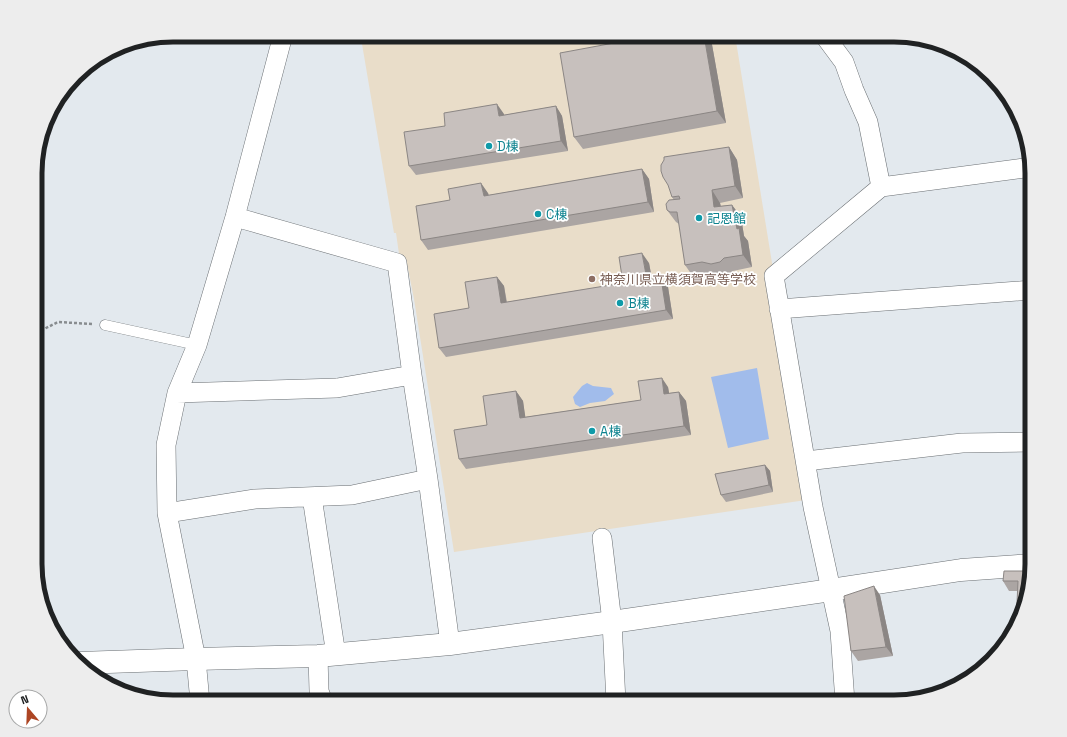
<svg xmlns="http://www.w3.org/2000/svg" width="1067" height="737" viewBox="0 0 1067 737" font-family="'Space Grotesk','Noto Sans JP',sans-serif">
<rect width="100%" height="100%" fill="#e3e9ee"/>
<!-- education -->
<path fill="#e9ddc9" d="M388,35h347l75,462 -4,3 -352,52 -40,-253 -8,-40 -7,-5 -3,-21h-2l-33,-195h9z"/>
<!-- water -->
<path fill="#a1bceb" d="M757,368l12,71 -41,9 -17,-71z
M587,383l6,3 18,2 3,6 -9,7 -15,2 -10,4 -5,-3 -2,-7 9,-11z"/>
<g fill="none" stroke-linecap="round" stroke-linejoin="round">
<defs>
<path id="lane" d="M105,325l92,20"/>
<path id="street" d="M824,35l20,27 10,28 14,32 13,65 -107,89 39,231 27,124 5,71
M881,187l151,-20
M235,217l162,46 15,112 16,104 22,165
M779,309l253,-19
M177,393l160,-5 75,-13
M806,461l156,-18 70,-1
M312,497l24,158
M167,513l88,-14 97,-4 76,-16
M602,538l10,84 4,80
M318,656l1,35 4,11
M200,702l-4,-43 -29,-146 -1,-68 11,-52 20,-48 38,-128 48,-182"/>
<path id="secondary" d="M79,663l117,-4 122,-3 132,-12 162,-22 219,-32 130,-20 71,-5"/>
</defs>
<!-- lane casing -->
<use href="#lane" stroke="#6a6f73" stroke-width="11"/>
<!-- street casing -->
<use href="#street" stroke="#6a6f73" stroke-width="20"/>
<!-- secondary casing -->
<use href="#secondary" stroke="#6a6f73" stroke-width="23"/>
<!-- path -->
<path stroke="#888c8f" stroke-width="2.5" stroke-dasharray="3 2" stroke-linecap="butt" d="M36,329l6,1 16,-8 34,2"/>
<!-- lane -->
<use href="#lane" stroke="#fff" stroke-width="10"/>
<!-- street -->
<use href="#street" stroke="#fff" stroke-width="19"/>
<!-- secondary -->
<use href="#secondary" stroke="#fff" stroke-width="22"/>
</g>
<!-- wall -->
<path fill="#aba5a3" d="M560,35h57l1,3 -53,6 -4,-6z
M711,39l15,84 -143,26 -9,-12z
M556,106l6,10 6,35 -152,24 -7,-9 36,-40 59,-12v1z
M729,147l8,13 6,38 -23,5 1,3 11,-1 9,12 3,19 4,5 4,26 -19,4 -5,4 -8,2 -10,-3 -16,4 -9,-13 -6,-41 -3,-2 -9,-12 7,-10 -2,-3z
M642,169l7,10 5,33 -226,38 -7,-10 67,-47 1,2z
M649,263l3,16 9,-1 7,9 5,32 -227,38 -7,-9 30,-40 28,-31 7,9 3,16 116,-19z
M668,387l1,6 10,-1 7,9 5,34 -225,34 -7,-10 57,-68 7,10 2,16 116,-17z
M765,465l5,6 3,21 -47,10 -5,-7z
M1032,571l-15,20h-8l-6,-10z
M880,595l13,61 -35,5 -7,-10z"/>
<!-- shaded-wall -->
<path fill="#8b8684" d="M704,35h4l3,4 15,84 -9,-12z
M497,104l7,10 2,11 -7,-9z
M556,106l6,10 6,35 -7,-10z
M729,147l8,13 6,38 -8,-12z
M642,169l7,10 5,33 -6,-10z
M481,183l7,10 2,13 -6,-10z
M712,190l8,13 3,17 -9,-13z
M732,205l9,12 3,19 4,5 4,26 -9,-12 -6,-26z
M642,253l7,10 5,27 -7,-10z
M497,277l7,9 4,27 -7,-10z
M661,278l7,9 5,32 -7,-9z
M662,378l6,9 3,17 -7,-10z
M516,391l7,10 4,27 -7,-10z
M679,392l7,9 5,34 -7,-9z
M765,465l5,6 3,21 -4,-7z
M874,586l6,9 13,61 -7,-9z"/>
<!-- building -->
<path fill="#c7c0bd" stroke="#8b8684" d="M560,35h21l-20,3z
M657,35h47l13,76 -143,26 -14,-84z
M497,104l2,12 57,-10 5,35 -152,25 -5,-34 41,-6 -1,-13z
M729,147l6,39 -23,4 2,17 18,-2 5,24 2,-1 4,27 -19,3 -4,4 -9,2 -9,-2 -17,3 -8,-53h-7l-3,-2 -1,-6 3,-4 11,-1 -1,-3 -7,1 -4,-12 -5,-8 -2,-6v-6l3,-5v-3z
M642,169l6,33 -227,38 -5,-34 34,-6 -2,-11 33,-6 3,13z
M642,253l5,27 14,-2 5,32 -227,38 -5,-34 35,-6 -4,-26 32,-5 4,26 122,-20 -4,-26z
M662,378l2,16 15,-2 5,34 -225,33 -5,-29 33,-5 -4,-29 33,-5 4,27 121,-18 -3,-19z
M765,465l4,20 -48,10 -6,-21z
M1004,571h28l-7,38 -9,16 2,-44h-15z
M874,586l12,61 -35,4 -7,-55z"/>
<!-- markers -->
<g fill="#0f9aa8" stroke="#fff" stroke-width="1.5">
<circle cx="489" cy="146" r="4"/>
<circle cx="538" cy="214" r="4"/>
<circle cx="699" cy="218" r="4"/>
<circle cx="620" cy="303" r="4"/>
<circle cx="592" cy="431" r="4"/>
</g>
<circle fill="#8d6e63" stroke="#fff" stroke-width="1.5" cx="592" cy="279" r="4"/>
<g text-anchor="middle" stroke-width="3.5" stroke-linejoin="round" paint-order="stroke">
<!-- culture labels -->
<g font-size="13" fill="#0d838f" stroke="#fff" text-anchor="start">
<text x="497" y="151">D棟</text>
<text x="546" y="219">C棟</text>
<text x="707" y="223">記恩館</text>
<text x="628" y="308">B棟</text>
<text x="600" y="436">A棟</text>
</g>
<!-- education labels -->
<g font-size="13" fill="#785e54" stroke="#fff" text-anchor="start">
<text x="600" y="284">神奈川県立横須賀高等学校</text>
</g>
</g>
<!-- crop -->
<path d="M0 0H1067V737H0ZM173 42H894A131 131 0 0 1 1025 173V564A131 131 0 0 1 894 695H173A131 131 0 0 1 42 564V173A131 131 0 0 1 173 42Z" fill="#ededed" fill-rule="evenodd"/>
<path fill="none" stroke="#202223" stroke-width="5" d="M173 42H894A131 131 0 0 1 1025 173V564A131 131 0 0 1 894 695H173A131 131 0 0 1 42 564V173A131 131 0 0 1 173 42Z"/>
<!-- north arrow -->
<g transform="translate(28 709) rotate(341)"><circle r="19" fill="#ffffff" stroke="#a6a7a7"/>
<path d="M0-3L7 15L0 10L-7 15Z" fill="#ad4523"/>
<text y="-6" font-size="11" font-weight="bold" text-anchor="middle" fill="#202223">N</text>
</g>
</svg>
